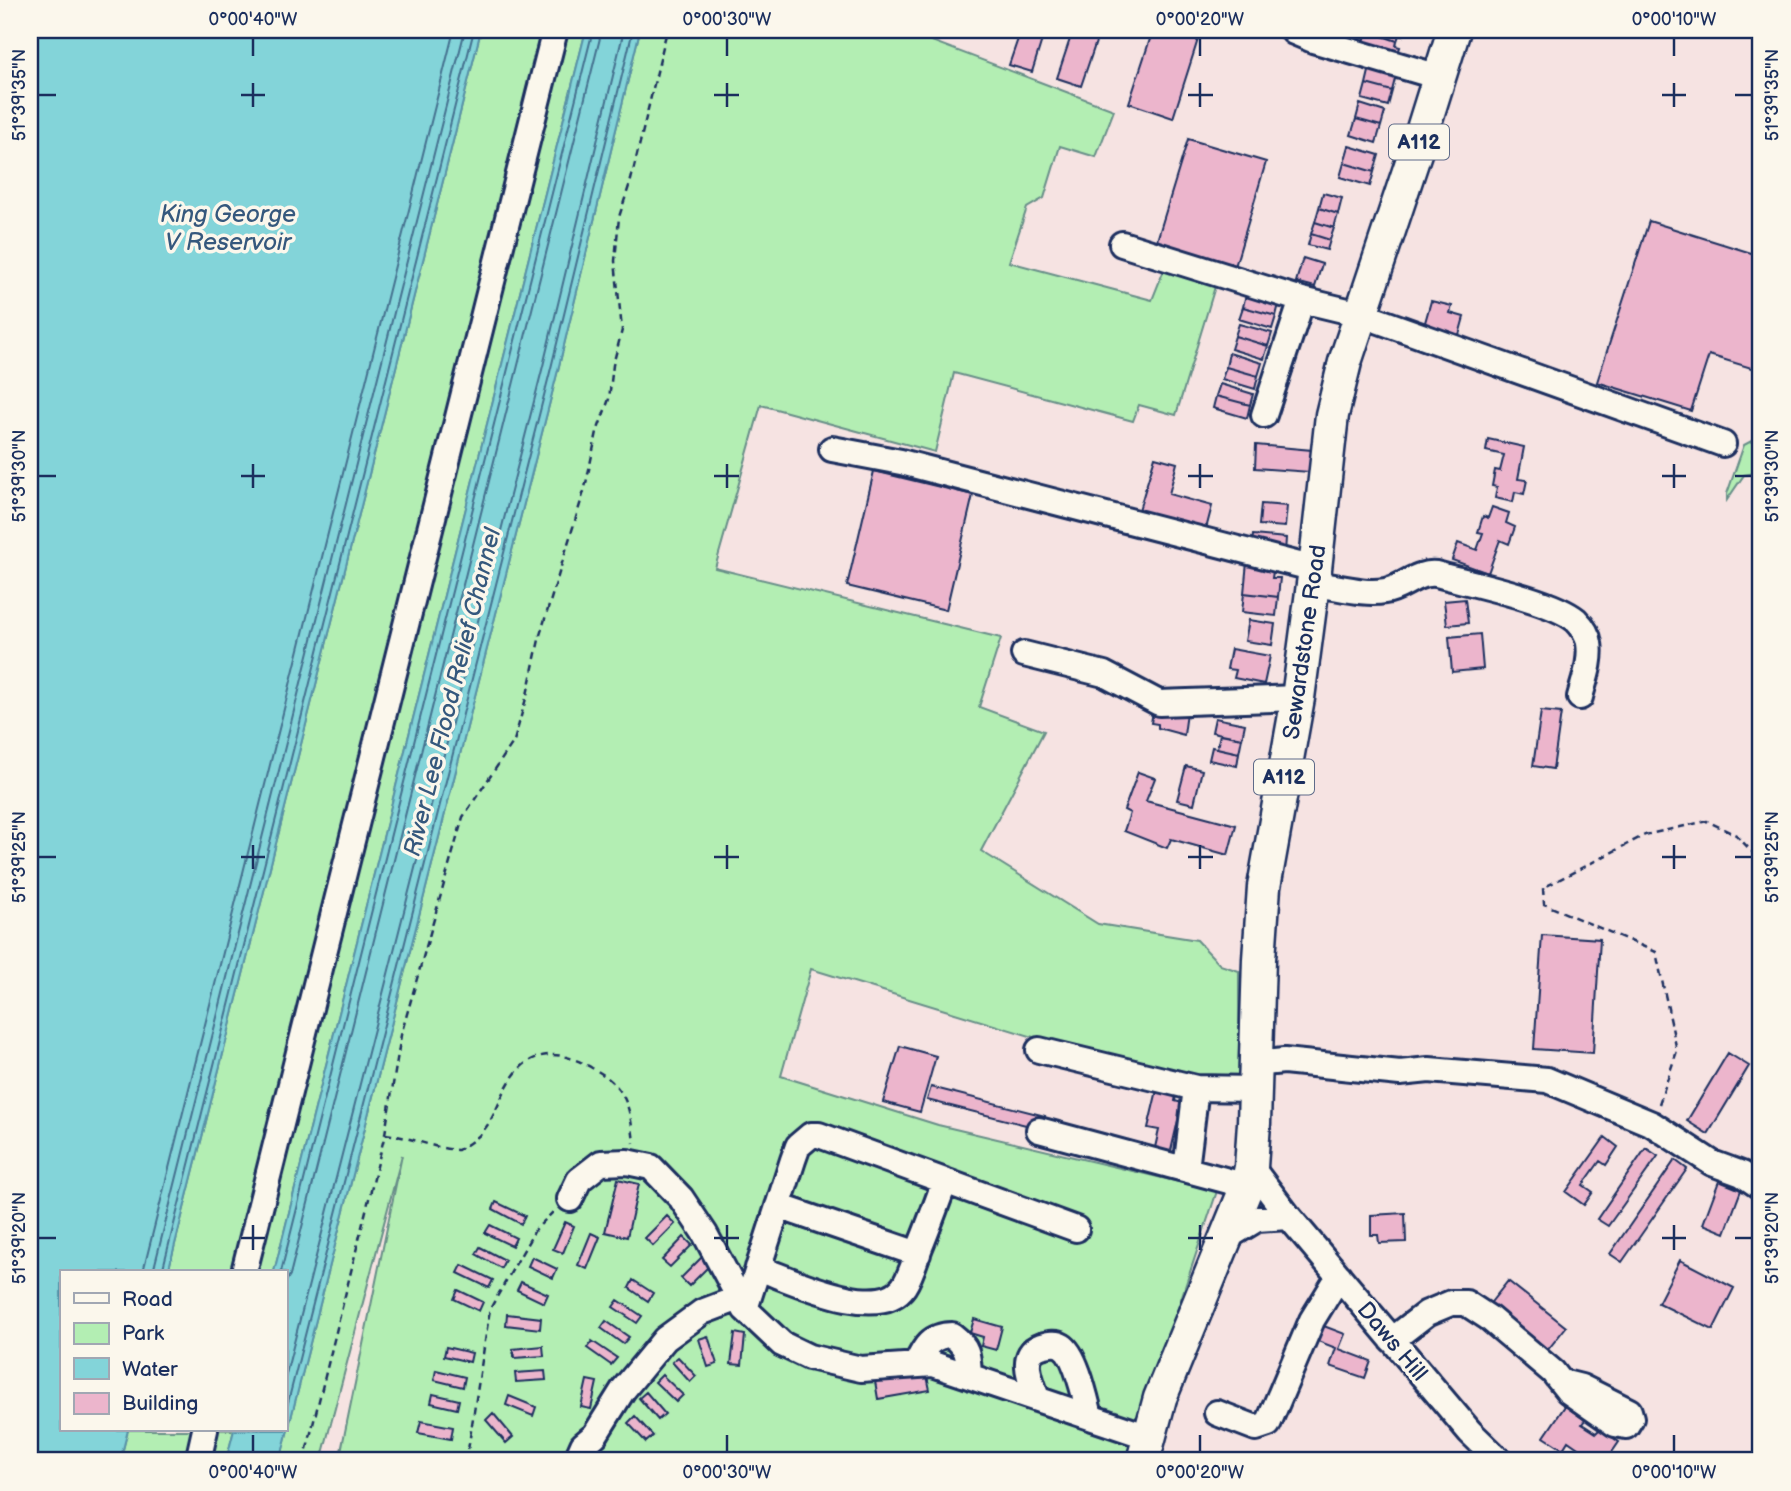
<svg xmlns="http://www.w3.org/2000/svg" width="1791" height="1491" viewBox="0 0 1791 1491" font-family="'Balsamiq Sans',sans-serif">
<rect width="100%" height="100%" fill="#f6e3e2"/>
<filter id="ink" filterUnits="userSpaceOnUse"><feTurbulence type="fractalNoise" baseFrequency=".0143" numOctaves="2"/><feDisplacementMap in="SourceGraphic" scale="14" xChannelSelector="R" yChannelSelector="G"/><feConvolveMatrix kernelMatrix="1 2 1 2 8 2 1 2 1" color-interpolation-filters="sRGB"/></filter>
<g filter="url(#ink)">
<!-- green -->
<path fill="#b3eeb3" stroke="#678e88" stroke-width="2" d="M481,30h105l-312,1242h-106z
M640,30h274l-1,4 201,76 -18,47 -36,-11 -16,52 -17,10 -18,54 143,38 14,-35 51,15 -41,135 -37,-10 -6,16 -179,-48 -19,79 -174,-47 -46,163 286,70 -22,69 65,24 -63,120 117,73 99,16 23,25 19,6v108l-32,-1 -141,-31 -255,-78 -30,107 157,49 279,66 -90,270h-788l63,-306 -81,306h-41l278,-1091z
M1761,436v36l-17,3 -17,25v-6l17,-49z
M128,1430h106l-8,31h-106z"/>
<!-- water -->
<path fill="#83d4d9" stroke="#5992a8" stroke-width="2" d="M30,30h451l-313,1242h-107v158h67l-8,31h-90z
M586,30h54l-82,340 -278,1091h-54l8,-31h51v-158h-11z"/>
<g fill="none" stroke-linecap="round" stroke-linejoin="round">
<!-- shore -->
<path stroke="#45718f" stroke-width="2" d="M143,1272l311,-1242
M153,1272l312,-1242
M162,1272l312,-1242
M281,1272l312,-1242
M285,1283l5,-8 312,-1245
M285,1378l258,-1012 81,-336
M285,1414l266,-1046 82,-338"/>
</g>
<!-- building -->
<path fill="#ecb5cc" stroke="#1b2f5e" stroke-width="2" d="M1021,30h24l-13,42 -23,-7z
M1073,30h27l-19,56 -24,-8z
M1153,30h48l-28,88 -44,-15z
M1368,30h37l-2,6 -4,-1 -2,6z
M1367,31l30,10 -1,5 4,1 -3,10 -34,-11z
M1370,67l26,8 -4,16 -26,-7z
M1366,84l26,7 -4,15 -26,-7z
M1360,104l25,8 -4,14 -25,-7z
M1356,119l25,7 -5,17 -25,-8z
M1188,139l78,23 -32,108 -79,-23z
M1349,146l30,9 -5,17 -30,-9z
M1344,163l30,9 -4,14 -30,-9z
M1323,193l19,5 -4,16 -19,-6z
M1319,208l19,6 -4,14 -19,-6z
M1649,221l112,35v115l-52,-16 -18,56 -94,-29z
M1315,222l19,6 -4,12 -19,-6z
M1311,234l19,6 -3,10 -19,-5z
M1303,258l19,6 -7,23 -19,-5z
M1246,294l33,10 -3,12 -33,-9z
M1431,301l21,5 -2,7 14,4 -5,18 -35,-9z
M1243,307l33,9 -4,13 -33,-10z
M1239,324l33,9 -4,13 -33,-10z
M1235,336l33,10 -4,13 -33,-10z
M1229,353l33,10 -4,13 -32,-9z
M1226,367l32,9 -3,13 -33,-10z
M1220,384l33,10 -3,11 -34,-9z
M1216,396l34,9 -3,13 -34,-10z
M1488,439l36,8 -6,32 9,1 -3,14 -9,-2 -2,10 -18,-4 2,-11 -5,-1 3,-16 5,1 4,-16 -18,-4z
M1256,445l56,5 -2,22 -55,-4z
M1155,457l22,6 -8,31 43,12 -6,23 -67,-19z
M874,471l99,24 -27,115 -99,-24z
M1261,504l26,2 -2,21 -26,-2z
M1492,507l17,6 -3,10 9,4 -6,17 -9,-4 -12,33 -36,-13 6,-17 19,7 6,-17 -5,-1 5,-16 5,2z
M1253,535l33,3 -1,15 -34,-3z
M1247,562l27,3 -2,13h8l-2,19 -34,-4z
M1244,593l34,4 -2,19 -34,-4z
M1465,599l3,24 -21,2 -3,-24z
M1249,620l26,4 -3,21 -27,-4z
M1480,634l3,35 -31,3 -3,-35z
M1231,649l39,7 -6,28 -30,-6 2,-8 -9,-1z
M1153,711l34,2 -3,22 -26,-7v-4l-7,-1z
M1541,711l20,2 -8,56 -20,-3z
M1215,718l30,6 -3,14 -30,-6z
M1220,734l22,4 -3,15 -22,-5z
M1212,747l27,6 -2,13 -28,-6z
M1186,766l16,4 -8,34 -17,-4z
M1138,772l17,6 -9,23 90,24 -8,30 -57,-16 -4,9 -43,-17 6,-18 -6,-3z
M1542,935l58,4 -7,114 -59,-4z
M900,1046l36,10 -16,56 -37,-10z
M1728,1053l21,13 -41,68 -21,-13z
M1158,1086l19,4 -2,11 7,2 -12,52 -16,-3 5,-22 -11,-2z
M931,1087l114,29 -3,13 -115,-29z
M1605,1137l13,10 -12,18 -6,-4 -17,24 10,7 -9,13 -18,-13z
M1646,1148l12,8 -50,70 -11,-7z
M1675,1160l12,9 -65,93 -12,-8z
M618,1179l21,5 -12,53 -22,-5z
M1719,1181l22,9 -16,43 -22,-9z
M496,1202l29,14 -4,8 -28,-15z
M1405,1213l1,29 -27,1 -1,-8h-7v-20z
M667,1216l8,8 -22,22 -8,-8z
M565,1222l9,4 -11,27 -10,-4z
M490,1225l26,13 -4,8 -27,-13z
M591,1233l9,4 -13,32 -9,-4z
M684,1237l8,8 -22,22 -8,-7z
M480,1247l25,13 -4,8 -25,-14z
M703,1256l8,8 -22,22 -8,-8z
M532,1257l25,12 -4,9 -25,-12z
M1680,1260l54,28 -21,42 -55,-27z
M462,1265l31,15 -4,8 -31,-15z
M633,1280l20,13 -5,8 -19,-13z
M1508,1281l58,46 -20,25 -58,-46z
M521,1282l27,12 -4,9 -27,-13z
M458,1290l25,12 -4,9 -25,-12z
M618,1300l24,16 -5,7 -24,-16z
M507,1314l34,4 -1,11 -34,-4z
M974,1319l28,8 -6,23 -15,-4 2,-9 -13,-4z
M606,1321l23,16 -6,7 -22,-16z
M1321,1325l24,9 -6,15 32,12 -6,17 -35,-12 6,-18 -21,-8z
M735,1333l10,2 -3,30 -11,-1z
M708,1336l9,28 -9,3 -9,-28z
M592,1341l25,17 -6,7 -24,-17z
M543,1346l1,10 -30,2 -1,-9z
M446,1347l26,6 -2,9 -26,-6z
M678,1357l18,19 -6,6 -18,-20z
M436,1370l29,7 -2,10 -29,-7z
M545,1371l1,9 -30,2 -1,-9z
M926,1371l4,19 -52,9 -3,-18z
M662,1375l21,20 -7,7 -21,-20z
M587,1380l10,2 -6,27 -10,-2z
M646,1392l19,22 -7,6 -19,-22z
M433,1394l26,6 -2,9 -26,-6z
M509,1396l27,11 -3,9 -27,-11z
M1565,1406l20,14 -3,4 14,9 4,-4 19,13 -13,19h-18l3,-4 -23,-16 -5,8 -19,-12z
M493,1413l20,24 -7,6 -20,-23z
M635,1416l18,20 -7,6 -18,-19z
M421,1421l32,6 -2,12 -33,-6z"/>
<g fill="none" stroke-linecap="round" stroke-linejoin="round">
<defs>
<path id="minor" d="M1295,30l-1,2 19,8 126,37
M1122,244l180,56
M1264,415l38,-115 58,14 363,130
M832,449l69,13 414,107
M1314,584c22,2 49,11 71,7 19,-3 30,-19 51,-17 33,9 116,26 140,46 6,6 12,15 13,23 3,18 -5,38 -9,54
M1024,654l80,20 55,29 139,-5
M1039,1050l157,38 58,1
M1255,1064l29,-3 116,12 29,-3 118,10 105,44 60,39 30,11 19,13
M1039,1130l208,56
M1251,1167l38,50 181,215 30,29
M1186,1169l10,-81
M570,1199l9,-19 22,-17 26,-1 24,5 30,31 24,36 40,75 37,35 27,13 52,12 72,-5 216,73
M778,1206l140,48
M1224,1239l33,-20 32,-2
M758,1268c32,11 121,55 146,18 7,-11 11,-26 16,-39 9,-22 17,-44 25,-66
M244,1272l311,-1242
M745,1309l48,-149 5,-14 13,-11h8l257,94
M1392,1340l35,-27 24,-10h15l23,15 64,54 15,19 47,33 11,2 5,-8 -2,-7 -48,-24 -20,-5
M916,1365c8,-18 15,-30 36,-30 17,13 16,21 17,41
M1037,1398c-6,-17 -19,-44 4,-52 7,-2 15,-4 21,0 14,8 24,55 28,70
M1217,1413l39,15 12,-4 44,-104 27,-44
M198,1461l7,-31
M576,1461l7,-16 12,-10 28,-45 42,-51 37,-27 37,-14"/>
<path id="major" d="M1143,1461l17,-63 87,-212 4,-19 3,-44 5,-164 5,-72 34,-189 17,-129 17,-154 13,-53 78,-233 31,-99"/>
</defs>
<!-- minor casing -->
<use href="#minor" stroke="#1b2f5e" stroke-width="30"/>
<!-- major casing -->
<use href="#major" stroke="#1b2f5e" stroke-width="37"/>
<!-- path -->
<path stroke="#1b2f5e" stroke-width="2.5" stroke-dasharray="7 5" stroke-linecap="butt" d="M1659,1104l18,-53 -21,-99 -112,-48 -1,-16 102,-53 62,-14 29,14 25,26
M385,1134c27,3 46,14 73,16 8,-5 19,-11 25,-19 12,-14 17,-33 26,-48 20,-35 50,-34 83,-15 34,18 38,38 42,75
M304,1461l81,-327 16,-99 62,-218 51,-76 13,-46 13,-60 45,-147 12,-56 12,-33 4,-34 9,-35 -7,-69 4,-44 12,-37 36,-150
M469,1461l-1,-11 22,-141 45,-79 18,-18"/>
<!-- minor -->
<use href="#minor" stroke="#fbf7ec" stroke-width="24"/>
<!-- major -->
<use href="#major" stroke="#fbf7ec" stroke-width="32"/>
</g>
</g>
<!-- ticks -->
<path fill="none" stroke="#1b2f5e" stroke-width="2.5" d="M253,38v18M727,38v18M1200,38v18M1674,38v18M253,83v24M727,83v24M1200,83v24M1674,83v24M38,95h18M241,95h24M714,95h25M1188,95h25M1662,95h24M1735,95h17M253,464v24M727,464v24M1200,464v24M1674,464v24M38,476h18M241,476h24M714,476h25M1188,476h25M1662,476h24M1735,476h17M253,845v24M727,845v24M1200,845v24M1674,845v24M38,857h18M241,857h24M714,857h25M1188,857h25M1662,857h24M1735,857h17M253,1225v25M727,1225v25M1200,1225v25M1674,1225v25M38,1238h18M241,1238h24M714,1238h25M1188,1238h25M1662,1238h24M1735,1238h17M253,1435v17M727,1435v17M1200,1435v17M1674,1435v17"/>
<g text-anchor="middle" stroke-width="7" stroke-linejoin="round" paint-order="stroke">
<!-- shield labels -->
<g fill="#fbf7ec" stroke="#5e6b89" stroke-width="2">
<rect x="1389" y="124.5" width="60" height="35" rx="5"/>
<rect x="1254" y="759.5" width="60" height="35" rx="5"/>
</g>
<g font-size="21" font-weight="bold" fill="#1b2f5e">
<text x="1419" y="149">A112</text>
<text x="1284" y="784">A112</text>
</g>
<!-- street labels -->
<g font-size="23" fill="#1b2f5e" stroke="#fbf7ec">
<text transform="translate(1304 642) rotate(-82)" y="8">Sewardstone Road</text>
<text transform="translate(1393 1341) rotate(50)" y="8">Daws Hill</text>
</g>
<!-- water labels -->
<g font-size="24" font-style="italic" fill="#35587d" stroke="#fbf7ec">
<text x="228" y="222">King George<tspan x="228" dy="28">V Reservoir</tspan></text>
<text transform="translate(452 692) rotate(-76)" y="8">River Lee Flood Relief Channel</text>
</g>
</g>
<!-- margin -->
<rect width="1791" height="1491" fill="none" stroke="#fbf7ec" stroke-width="77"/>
<!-- legend -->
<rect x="60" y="1270" width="228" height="161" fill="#fbf7ec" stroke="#a1a7b3" stroke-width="2"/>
<rect x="74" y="1293" width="35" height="10" fill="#fbf7ec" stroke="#a1a7b3" stroke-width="2"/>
<text x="122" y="1306" font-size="21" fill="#1b2f5e">Road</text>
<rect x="74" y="1323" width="35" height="21" fill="#b3eeb3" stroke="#a1a7b3" stroke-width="2"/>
<text x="122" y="1340" font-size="21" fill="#1b2f5e">Park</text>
<rect x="74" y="1358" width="35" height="21" fill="#83d4d9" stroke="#a1a7b3" stroke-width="2"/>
<text x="122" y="1376" font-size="21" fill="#1b2f5e">Water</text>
<rect x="74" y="1393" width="35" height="21" fill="#ecb5cc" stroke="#a1a7b3" stroke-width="2"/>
<text x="122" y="1410" font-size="21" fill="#1b2f5e">Building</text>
<rect x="38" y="38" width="1714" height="1414" fill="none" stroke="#1b2f5e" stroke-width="2.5"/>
<g font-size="18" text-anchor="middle" fill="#1b2f5e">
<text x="253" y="25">0°00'40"W</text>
<text x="727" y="25">0°00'30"W</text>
<text x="1200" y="25">0°00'20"W</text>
<text x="1674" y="25">0°00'10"W</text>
<text transform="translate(19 95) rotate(-90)" y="6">51°39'35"N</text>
<text transform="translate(1772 95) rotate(-90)" y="6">51°39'35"N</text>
<text transform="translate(19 476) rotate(-90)" y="6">51°39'30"N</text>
<text transform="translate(1772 476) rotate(-90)" y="6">51°39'30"N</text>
<text transform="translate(19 857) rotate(-90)" y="6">51°39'25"N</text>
<text transform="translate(1772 857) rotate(-90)" y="6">51°39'25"N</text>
<text transform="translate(19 1238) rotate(-90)" y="6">51°39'20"N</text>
<text transform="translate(1772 1238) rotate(-90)" y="6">51°39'20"N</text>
<text x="253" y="1478">0°00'40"W</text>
<text x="727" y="1478">0°00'30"W</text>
<text x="1200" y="1478">0°00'20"W</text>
<text x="1674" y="1478">0°00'10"W</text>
</g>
</svg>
